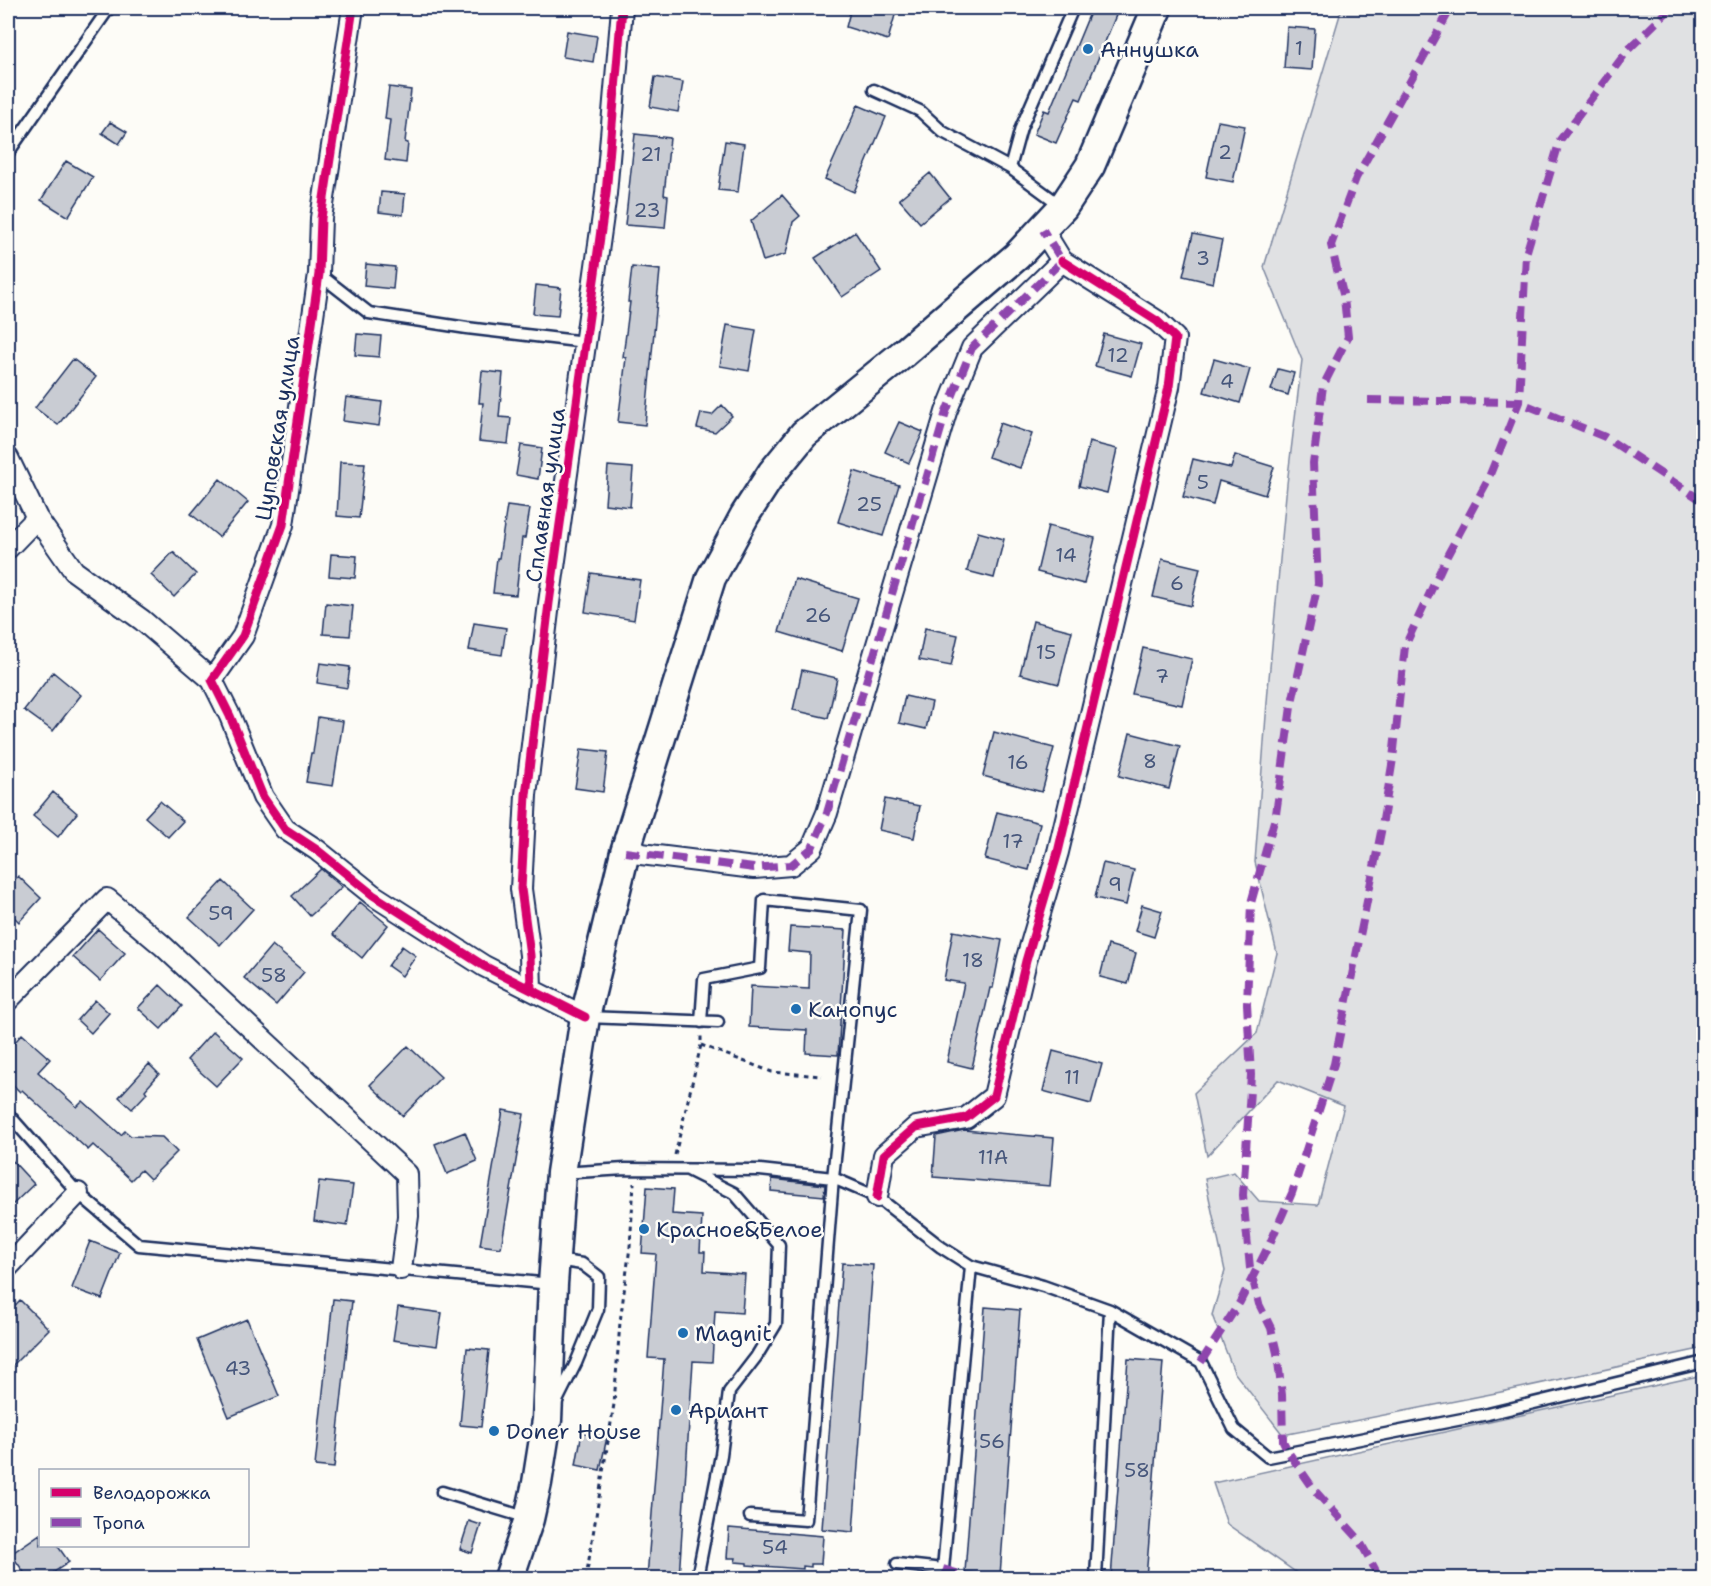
<svg xmlns="http://www.w3.org/2000/svg" width="1711" height="1586" viewBox="0 0 1711 1586" font-family="'Shantell Sans',sans-serif">
<rect width="100%" height="100%" fill="#fdfcf7"/>
<filter id="ink" filterUnits="userSpaceOnUse"><feTurbulence type="fractalNoise" baseFrequency=".0167" numOctaves="2"/><feDisplacementMap in="SourceGraphic" scale="12" xChannelSelector="R" yChannelSelector="G"/><feConvolveMatrix kernelMatrix="1 2 1 2 8 2 1 2 1" color-interpolation-filters="sRGB"/></filter>
<g filter="url(#ink)">
<!-- green -->
<path fill="#e0e1e3" stroke="#7e88a0" stroke-width="1.5" d="M1342,8h361l1,1338 -9,4 -189,41 -223,44 -49,-63 -22,-57 13,-44 -20,-92 29,-7 25,29 59,4 26,-99 -66,-26 -71,76 -13,-63 63,-60 20,-80 -22,-91 13,-173 19,-205 15,-124 -38,-93z
M1703,1375v203h-399l-77,-54 -14,-41z"/>
<!-- building -->
<path fill="#c9ccd3" stroke="#1b2f5e" stroke-width="1.5" d="M851,8h46l-9,32 -42,-13z
M1092,8h27l-38,92 -5,-2 -20,45 -22,-9 10,-24 5,2z
M1287,27l28,2 -3,41 -28,-2z
M567,31l30,5 -4,26 -30,-5z
M655,77l28,5 -5,30 -28,-5z
M389,87l22,3 -6,52 3,1 -2,20 -21,-3 5,-40 -5,-1z
M858,105l28,12 -32,75 -29,-13z
M1218,121l27,5 -12,56 -27,-5z
M110,122l17,10 -8,12 -17,-11z
M635,134l35,4 -6,57 4,1 -3,32 -40,-3z
M725,141l19,3 -6,48 -20,-2z
M66,161l27,16 -25,40 -27,-17z
M930,173l20,25 -30,25 -21,-24z
M381,192l24,2 -2,21 -24,-3z
M782,195l18,21 -7,6 -7,32 -23,7 -12,-40z
M855,232l26,39 -39,26 -27,-39z
M1193,234l29,6 -9,43 -30,-7z
M366,264l29,3 -2,22 -29,-3z
M632,267l28,3 -15,155 -27,-3 8,-64 -3,-1 7,-55h-2z
M536,285l25,3 -3,28 -25,-2z
M727,325l29,5 -7,41 -29,-5z
M357,334l24,2 -2,21 -24,-2z
M1104,334l37,10 -9,32 -37,-10z
M73,359l23,18 -38,48 -23,-17z
M1214,359l36,10 -10,34 -36,-11z
M1278,369l16,4 -6,22 -17,-5z
M482,371l21,2 -4,44 12,1 -3,26 -29,-3 4,-38h-4z
M346,397l36,5 -3,24 -36,-5z
M722,405l10,11 -17,16 -18,-4 4,-15 11,2z
M899,422l24,10 -14,31 -24,-11z
M1000,423l32,11 -12,34 -32,-11z
M1089,442l28,7 -10,44 -28,-7z
M521,445l21,3 -4,31 -22,-4z
M1235,455l39,12 -9,28 -46,-14 -6,24 -30,-8 10,-38 38,9z
M340,462l25,1 -6,55 -22,-2z
M608,466l25,2 -3,39 -25,-3z
M854,471l45,14 -16,51 -45,-14z
M220,479l28,23 -29,35 -28,-23z
M507,506l23,3 -5,29h-3l-6,57 -23,-2 4,-35h2z
M1048,526l47,12 -11,46 -47,-12z
M978,532l26,7 -10,39 -27,-7z
M173,552l23,22 -22,23 -23,-22z
M331,554l26,2 -2,22 -26,-2z
M1162,559l38,9 -9,38 -38,-9z
M591,573l49,7 -6,40 -49,-8z
M795,579l63,19 -16,53 -63,-19z
M326,603l27,3 -3,30 -27,-2z
M1033,621l39,10 -13,53 -39,-10z
M474,623l32,5 -4,27 -33,-5z
M925,628l33,7 -7,31 -32,-6z
M1143,648l49,11 -10,46 -50,-11z
M320,663l30,4 -3,21 -30,-5z
M802,670l35,8 -9,40 -35,-8z
M53,672l28,23 -28,36 -29,-21z
M905,696l27,6 -6,27 -27,-6z
M318,717l25,4 -10,65 -27,-4 5,-29h2z
M994,732l60,16 -12,44 -59,-16z
M1130,733l50,13 -11,43 -50,-13z
M581,749l27,3 -5,40 -28,-4z
M53,792l24,21 -19,24 -25,-21z
M885,799l35,7 -6,32 -35,-8z
M160,801l23,20 -15,16 -23,-20z
M997,812l43,11 -11,47 -44,-11z
M1103,863l31,7 -8,35 -31,-7z
M321,869l21,18 -32,29 -18,-20z
M18,876l23,22 -22,24 -11,-11v-24z
M223,881l30,28 -33,36 -31,-28z
M360,902l28,23 -26,33 -29,-24z
M1142,905l20,6 -8,26 -19,-6z
M790,927l56,3 -8,125 -32,-2 1,-23 -58,-3 2,-41 58,3 1,-36 -22,-2z
M98,929l27,24 -25,28 -27,-24z
M953,931l49,9 -9,48h-3l-18,80 -25,-6 17,-79 -20,-3z
M272,945l32,27 -28,33 -32,-27z
M1108,945l28,8 -8,31 -28,-7z
M402,946l14,10 -14,20 -14,-10z
M160,985l22,21 -21,23 -23,-21z
M95,1000l14,13 -18,20 -14,-13z
M213,1031l30,27 -27,28 -29,-26z
M22,1034l28,25 -12,13 39,35 6,-6 38,34 4,-4 6,5 31,1 15,15 -27,27 -9,-9 -10,10 -38,-35 -5,5 -66,-60 -2,2 -12,-12v-30z
M408,1046l33,31 -38,39 -33,-31z
M1053,1051l49,13 -11,40 -48,-13z
M149,1064l10,10 -14,16 2,3 -15,16 -13,-12z
M503,1110l21,4 -23,134 -21,-3z
M964,1130l90,8 -4,48 -117,-9 3,-41z
M465,1132l12,29 -30,13 -12,-30z
M8,1156l26,28 -26,25z
M772,1179l53,6 -1,11 -53,-5z
M319,1181l34,4 -6,41 -33,-5z
M647,1187l27,2 -2,25 30,2 -2,36h5l-1,19 41,3 -3,39 -27,-2 -3,51 -19,-1 -14,217h-32l17,-219 -16,-1 8,-104 -14,-1z
M90,1241l30,12 -18,46 -30,-11z
M842,1263l31,2 -20,267 -31,-3z
M333,1299l19,2 -18,167 -19,-2z
M20,1300l29,29 -41,41v-57z
M398,1307l44,6 -5,33 -44,-6z
M985,1307l35,3 -20,265 -35,-3z
M247,1319l32,77 -50,21 -32,-77z
M467,1348l22,2 -8,77 -21,-2z
M1128,1359l35,3 -17,216h-35z
M582,1432l25,5 -7,33 -24,-5z
M469,1521l12,4 -9,28 -12,-4z
M729,1528l94,8 -2,28h-10v3l-8,-1v3l-56,-4v-2l-12,-1 1,-4h-9z
M40,1534v11h17l12,17 -24,16h-17l-17,-24z"/>
<g fill="none" stroke-linecap="round" stroke-linejoin="round">
<defs>
<path id="lane" d="M874,90l46,21 23,21 67,36 53,39
M8,153l101,-145
M1010,168l11,-40 52,-120
M319,274l50,39 98,15 118,14
M586,1017l132,5
M701,1022l3,-43 56,-11 4,-68 97,10 -28,268 -27,342 -56,-4
M8,1114l70,79 61,52 413,39
M688,1170l46,23 45,52 -3,79 -20,33 -27,35 -8,63 -24,123
M561,1173l64,-4 135,1 73,8 44,19 64,50 30,19 72,20 67,24 91,52 33,67 34,28 220,-43 216,-52
M557,1260l25,4 17,13 -1,32 -22,54 -19,38
M442,1492l86,26
M897,1564l46,5 28,-303
M1096,1578l14,-268"/>
<path id="street" d="M353,8l-32,210 -2,56 -36,251 -40,111 -31,44 18,36 33,81 22,32 32,21 56,45 111,71 101,51
M8,458l29,60 37,53 68,49 70,60
M8,548l29,-30
M625,852l129,16 37,-3 21,-17 15,-35 119,-401 26,-64 90,-87 -19,-31
M531,989l-1,-34 -9,-66 5,-94 23,-192 57,-409 16,-186
M8,1000l99,-101 55,46 245,229 1,42 -7,53
M877,1197l7,-42 32,-28 50,-9 28,-22 32,-135 32,-109 111,-465 6,-49 -18,-17 -95,-60
M8,1267l70,-74"/>
<path id="secondary" d="M509,1578l20,-59 8,-36 10,-63 6,-136 8,-111 24,-156 40,-165 86,-274 34,-63 27,-42 32,-39 100,-81 113,-97 46,-49 27,-41 67,-158"/>
</defs>
<!-- lane casing -->
<use href="#lane" stroke="#1b2f5e" stroke-width="15"/>
<!-- street casing -->
<use href="#street" stroke="#1b2f5e" stroke-width="24"/>
<!-- secondary casing -->
<use href="#secondary" stroke="#1b2f5e" stroke-width="33"/>
<!-- path -->
<path stroke="#1b2f5e" stroke-width="3" stroke-dasharray="4.5 4.5" stroke-linecap="butt" d="M701,1045l71,27 50,4
M675,1155l26,-110v-12
M586,1578l28,-174 6,-82 10,-75 4,-64"/>
<!-- lane -->
<use href="#lane" stroke="#fdfcf7" stroke-width="10"/>
<!-- street -->
<use href="#street" stroke="#fdfcf7" stroke-width="20"/>
<!-- secondary -->
<use href="#secondary" stroke="#fdfcf7" stroke-width="28"/>
<!-- quiet -->
<path stroke="#8e44ad" stroke-width="8" stroke-dasharray="15 8" stroke-linecap="butt" d="M1368,400l151,2 86,35 99,65
M625,852l129,16 37,-3 21,-17 15,-35 119,-401 26,-64 90,-87 -19,-31
M1201,1362l39,-60 30,-59 22,-50 42,-129 47,-232 12,-73 12,-113 43,-92 39,-72 32,-80 7,-148 34,-114 68,-90 43,-42
M943,1569l30,9
M1376,1578l-1,-9 -17,-31 -43,-47 -26,-38 -6,-12 -1,-46 -5,-42 -6,-25 -12,-24 -9,-36 -7,-73 8,-120 -4,-71 4,-101 25,-89 15,-107 27,-123 -5,-121 10,-77 25,-49 -4,-39 -13,-53 25,-67 95,-170"/>
<defs>
<path id="cycleway" d="M353,8l-32,210 -2,56 -36,251 -40,111 -31,44 18,36 33,81 22,32 32,21 56,45 111,71 101,51
M531,989l-1,-34 -9,-66 5,-94 23,-192 57,-409 16,-186
M877,1197l7,-42 32,-28 50,-9 28,-22 32,-135 32,-109 111,-465 6,-49 -18,-17 -95,-60"/>
</defs>
<!-- cycleway casing -->
<use href="#cycleway" stroke="#fdfcf7" stroke-width="13"/>
<!-- cycleway -->
<use href="#cycleway" stroke="#d6006c" stroke-width="9"/>
</g>
</g>
<!-- markers -->
<g fill="#1f6fb2" stroke="#fdfcf7" stroke-width="2">
<circle cx="1088" cy="49" r="6"/>
<circle cx="796" cy="1009" r="6"/>
<circle cx="644" cy="1229" r="6"/>
<circle cx="683" cy="1333" r="6"/>
<circle cx="676" cy="1410" r="6"/>
<circle cx="494" cy="1431" r="6"/>
</g>
<g text-anchor="middle" stroke-width="5" stroke-linejoin="round" paint-order="stroke">
<!-- number labels -->
<g font-size="20" fill="#46567b">
<text x="1299" y="55">1</text>
<text x="1225" y="159">2</text>
<text x="651" y="161">21</text>
<text x="647" y="217">23</text>
<text x="1203" y="265">3</text>
<text x="1118" y="362">12</text>
<text x="1227" y="388">4</text>
<text x="1203" y="489">5</text>
<text x="869" y="511">25</text>
<text x="1066" y="562">14</text>
<text x="1177" y="590">6</text>
<text x="818" y="622">26</text>
<text x="1046" y="659">15</text>
<text x="1162" y="683">7</text>
<text x="1150" y="768">8</text>
<text x="1018" y="769">16</text>
<text x="1013" y="848">17</text>
<text x="1115" y="891">9</text>
<text x="221" y="920">59</text>
<text x="973" y="967">18</text>
<text x="274" y="982">58</text>
<text x="1072" y="1084">11</text>
<text x="993" y="1164">11А</text>
<text x="238" y="1375">43</text>
<text x="992" y="1448">56</text>
<text x="1137" y="1477">58</text>
<text x="775" y="1554">54</text>
</g>
<!-- poi labels -->
<g font-size="22" fill="#1b2f5e" stroke="#fdfcf7" text-anchor="start">
<text x="1100" y="57">Аннушка</text>
<text x="808" y="1017">Канопус</text>
<text x="656" y="1237">Красное&amp;Белое</text>
<text x="695" y="1341">Magnit</text>
<text x="688" y="1418">Ариант</text>
<text x="506" y="1439">Doner House</text>
</g>
<!-- street labels -->
<g font-size="22" fill="#1b2f5e" stroke="#fdfcf7">
<text transform="translate(277 428) rotate(-81)" y="8">Цуповская улица</text>
<text transform="translate(545 495) rotate(-82)" y="8">Сплавная улица</text>
</g>
</g>
<!-- margin -->
<rect width="1711" height="1586" fill="none" stroke="#fdfcf7" stroke-width="30"/>
<rect x="15" y="15" width="1681" height="1556" fill="none" stroke="#1b2f5e" stroke-width="2" filter="url(#ink)"/>
<!-- legend -->
<rect x="39" y="1469" width="210" height="78" fill="#fdfcf7" stroke="#a3aaba" stroke-width="1.5"/>
<rect x="51" y="1488" width="30" height="9" fill="#d6006c" stroke="#a3aaba" stroke-width="1.5"/>
<text x="93" y="1499" font-size="18" fill="#1b2f5e">Велодорожка</text>
<rect x="51" y="1518" width="30" height="9" fill="#8e44ad" stroke="#a3aaba" stroke-width="1.5"/>
<text x="93" y="1529" font-size="18" fill="#1b2f5e">Тропа</text>
</svg>
